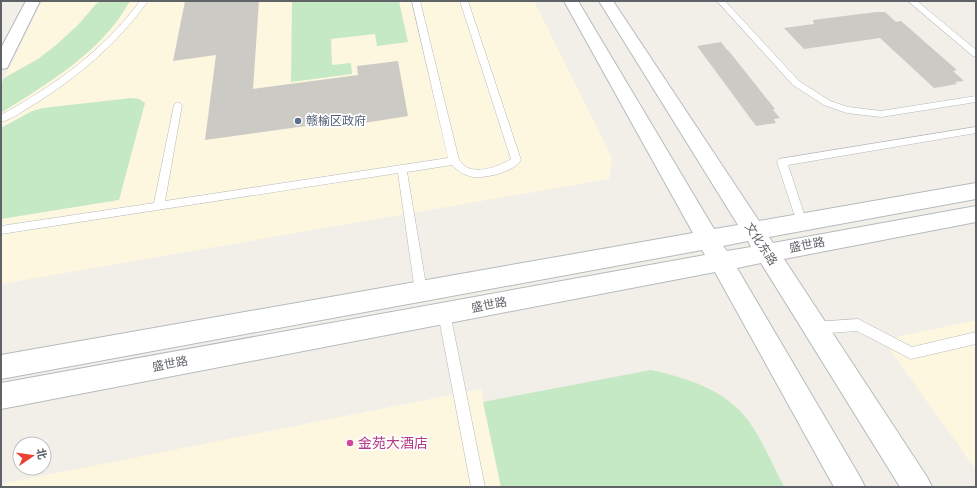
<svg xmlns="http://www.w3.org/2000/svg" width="977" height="488" viewBox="0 0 977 488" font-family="'Titillium Web','Noto Sans SC',sans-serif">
<rect width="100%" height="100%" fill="#f1efe8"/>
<!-- commercial -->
<path fill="#fef7e0" d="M42,1h492l78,157 -3,21 -608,105v-199z
M976,320v150l-93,-130z
M481,389l20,98h-500v-3z"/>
<!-- green -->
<path fill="#c5e8c5" d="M101,1h29c-28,51 -82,82 -129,112v-28l3,-7 34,-19 18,-14 22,-20 18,-21z
M292,1h107l9,41 -31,4 -2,-12 -44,5 1,26 19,-2 1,11 -61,8z
M131,98l8,1 6,4 -26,97 -118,19v-91l31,-17 11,-3z
M651,370c40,9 81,22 103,59 12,19 20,39 30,58h-283l-18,-85z"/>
<!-- building -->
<path fill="#cccac5" d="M185,1h74l-6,88 105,-14 -1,-9 41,-5 10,55 -44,7 -1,-5 -158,22 11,-85 -43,6z
M876,12h9l11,10 5,-1 56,49 -4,1 11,10 -9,1 2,2 -23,4 -54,-50 -76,11 -20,-21 30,-4 -1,-4z
M721,42l6,8h1l47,59 -2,1 7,8 -6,1 2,4 -20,3 -59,-80z"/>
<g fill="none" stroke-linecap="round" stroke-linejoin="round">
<defs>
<path id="service" d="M140,1h8c-31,43 -70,76 -115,104 -10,6 -21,14 -32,17v-7c54,-30 102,-64 139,-114z
M412,1h8l39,159c2,2 5,6 9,8 13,5 32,-2 43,-9l-51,-158h8l53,159c-7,12 -34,18 -47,17 -9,-1 -16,-6 -22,-12l-45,7 20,119 -2,4 -4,1 -4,-1 -2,-4 -17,-118 -397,61v-8l153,-23 20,-98 4,-3 4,3 -17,96 283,-43z
M717,1h8l74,80 31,20 18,6 33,4 95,-15v6l-95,15 -34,-4 -23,-8 -31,-20z
M908,1h9l59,49v7l-3,-1z
M976,127v6l-188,32 19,58 -1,3 -4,1 -4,-1 -21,-64 2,-3z
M444,308l4,1 2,4 35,174h-14l-33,-174 2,-4z
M858,319l54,28 64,-15v12l-65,15 -54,-28 -42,3 -4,-2 -2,-4 2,-4 4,-2z"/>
<path id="minor" d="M26,1h14l-31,63 -2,4 -6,1v-21z"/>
<path id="secondary" d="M564,1h14l136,228 24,-4 -139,-224h14l146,220 217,-38v16l-207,38 4,6 203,-37v16l-192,37 143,218 5,10h-32l-139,-224 -24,5 123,209 5,10h-31l-119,-215 -714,137v-26l704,-128 -3,-5 -701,129v-24l692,-122zM748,241l3,6 -24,4 -4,-5z"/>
</defs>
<!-- service casing -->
<use href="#service" stroke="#b5b8bc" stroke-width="1"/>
<!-- minor casing -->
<use href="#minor" stroke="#b5b8bc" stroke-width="2"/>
<!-- secondary casing -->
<use href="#secondary" stroke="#b6babf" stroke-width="2"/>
<!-- service -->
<use href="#service" fill="#fff" fill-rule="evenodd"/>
<!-- minor -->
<use href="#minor" fill="#fff" fill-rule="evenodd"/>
<!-- secondary -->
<use href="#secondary" fill="#fff" fill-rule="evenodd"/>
</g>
<!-- markers -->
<circle fill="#5c6f8a" stroke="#fff" stroke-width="1.5" cx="298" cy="121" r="4"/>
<circle fill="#d1479c" stroke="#fff" stroke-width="1.5" cx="350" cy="443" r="4"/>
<g text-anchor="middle" stroke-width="3.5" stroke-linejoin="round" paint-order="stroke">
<!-- service labels -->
<g font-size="12" fill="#4e5e75" stroke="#fff" text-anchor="start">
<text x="306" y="125">赣榆区政府</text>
</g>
<!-- street labels -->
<g font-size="12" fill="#5f6368" stroke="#fff">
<text transform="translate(761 244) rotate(57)" y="4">文化东路</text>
<text transform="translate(807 245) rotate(-11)" y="4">盛世路</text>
<text transform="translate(489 305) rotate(-11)" y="4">盛世路</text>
<text transform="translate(170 364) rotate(-11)" y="4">盛世路</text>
</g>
<!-- near-hotel labels -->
<g font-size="14" fill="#b23c85" stroke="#fff" text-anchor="start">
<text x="358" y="448">金苑大酒店</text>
</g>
</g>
<!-- border -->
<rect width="977" height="488" fill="none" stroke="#5f6368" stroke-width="4"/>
<!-- north arrow -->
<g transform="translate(32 456) rotate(77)"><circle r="19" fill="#ffffff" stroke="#bfc1c3"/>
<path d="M0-3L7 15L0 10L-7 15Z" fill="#ea4335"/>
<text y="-6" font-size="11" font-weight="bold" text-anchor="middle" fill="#5f6368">北</text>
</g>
</svg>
